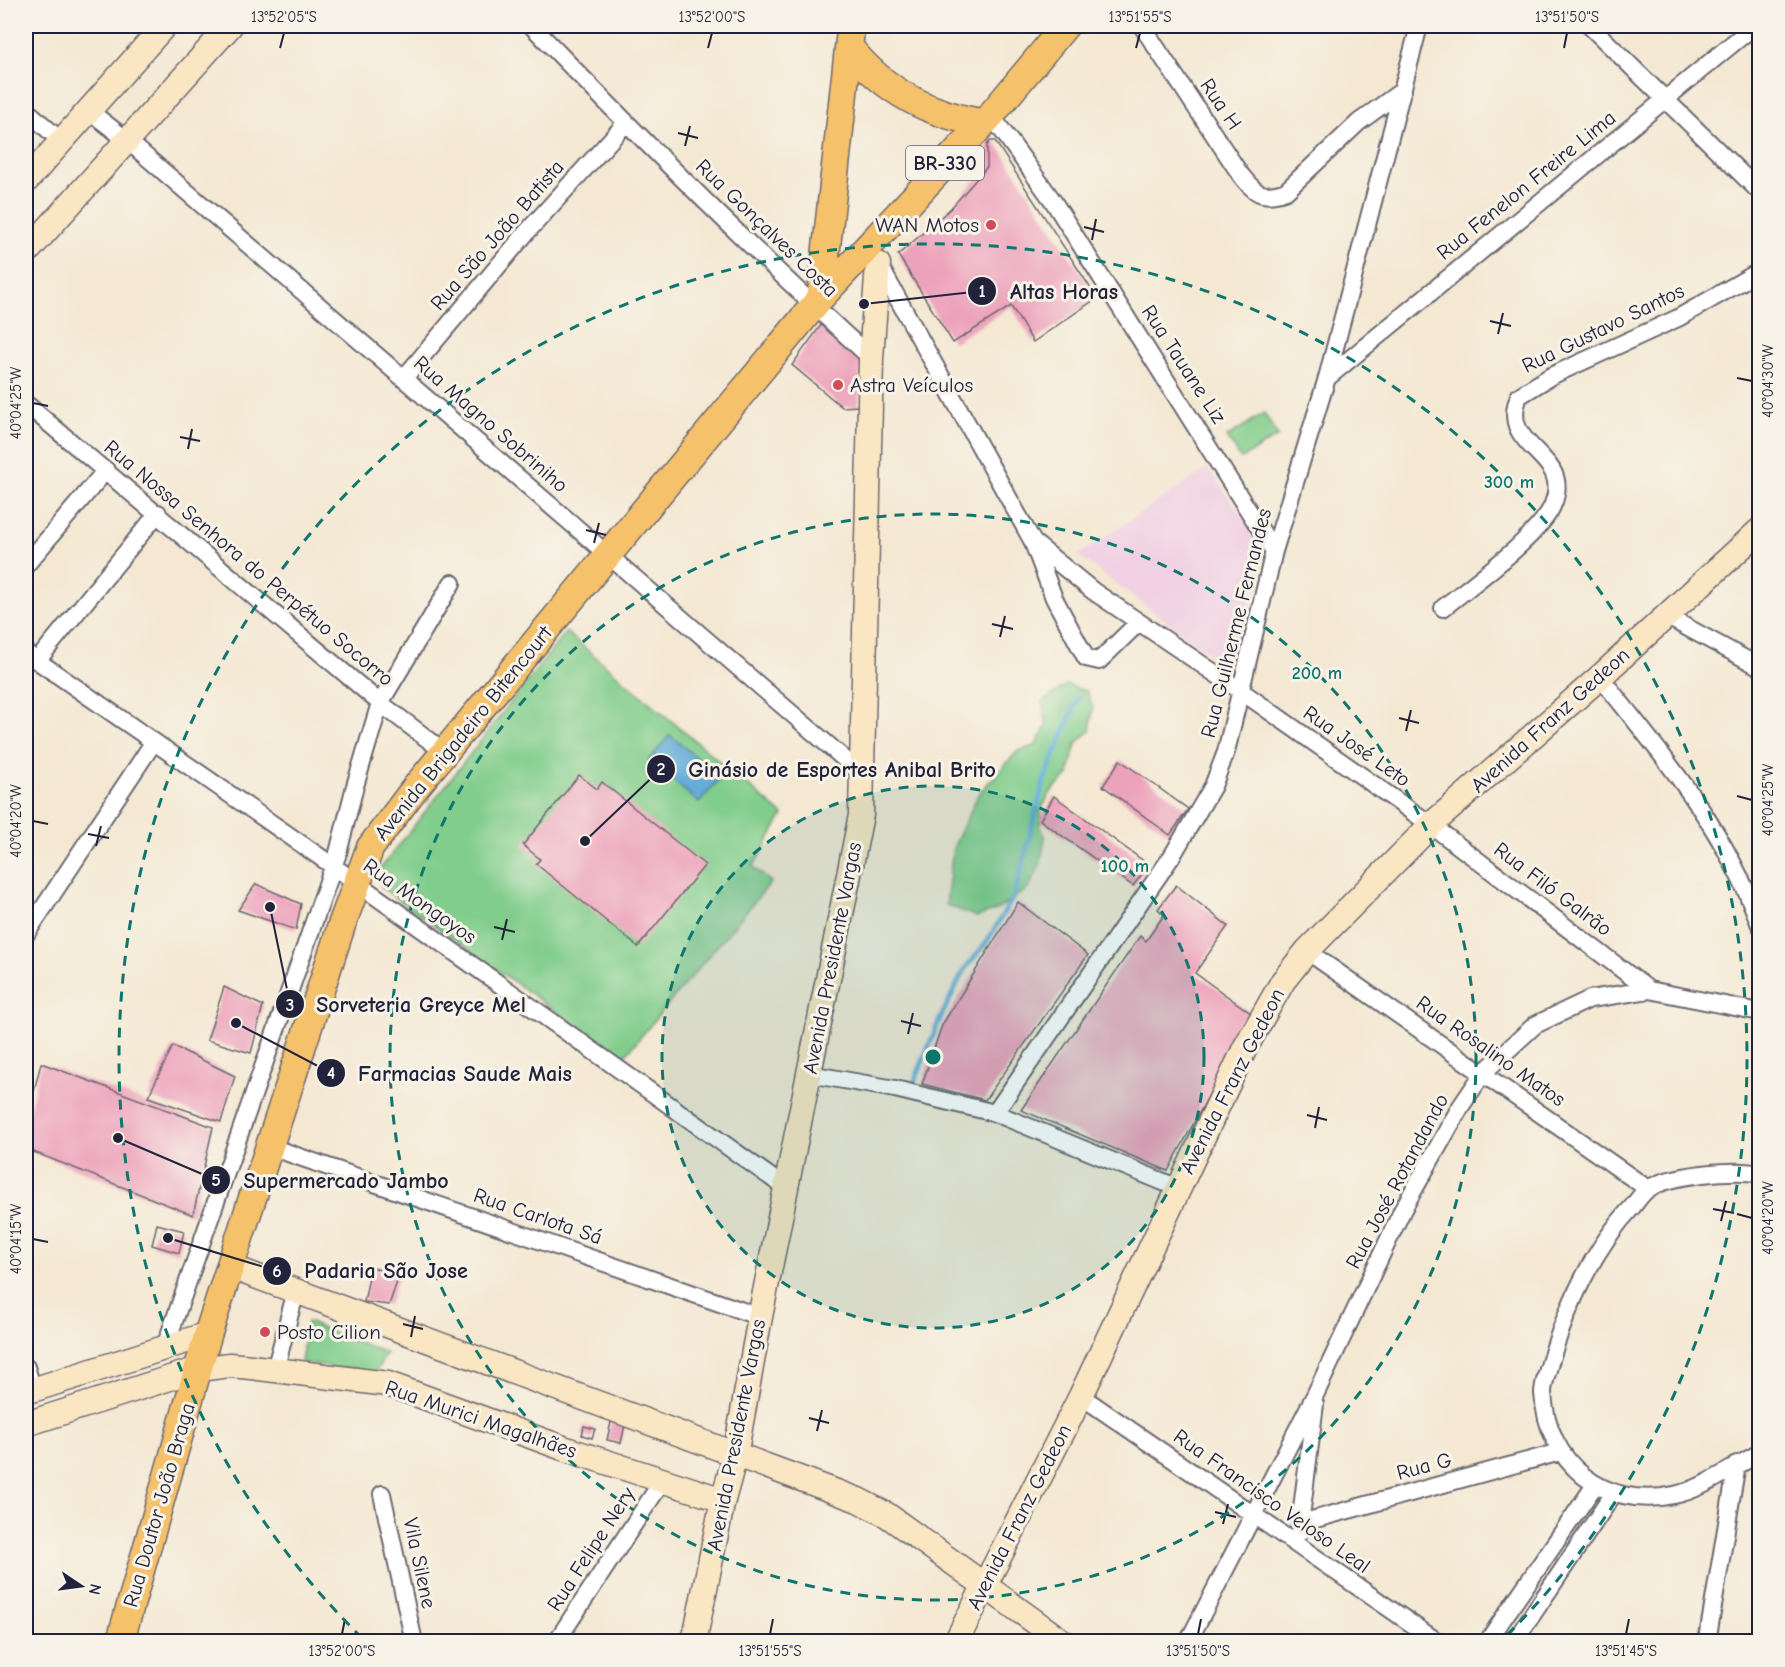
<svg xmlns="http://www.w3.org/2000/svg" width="1785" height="1667" viewBox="0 0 1785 1667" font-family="'Comic Neue',sans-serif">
<rect width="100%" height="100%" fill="#f7f3e8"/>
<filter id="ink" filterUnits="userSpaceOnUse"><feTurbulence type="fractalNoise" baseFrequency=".0167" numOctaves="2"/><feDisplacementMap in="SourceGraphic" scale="12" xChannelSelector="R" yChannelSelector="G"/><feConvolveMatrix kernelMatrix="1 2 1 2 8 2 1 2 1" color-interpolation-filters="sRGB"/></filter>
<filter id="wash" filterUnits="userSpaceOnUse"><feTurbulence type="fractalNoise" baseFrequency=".008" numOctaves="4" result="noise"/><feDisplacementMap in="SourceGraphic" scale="24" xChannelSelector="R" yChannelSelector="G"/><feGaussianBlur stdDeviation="1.35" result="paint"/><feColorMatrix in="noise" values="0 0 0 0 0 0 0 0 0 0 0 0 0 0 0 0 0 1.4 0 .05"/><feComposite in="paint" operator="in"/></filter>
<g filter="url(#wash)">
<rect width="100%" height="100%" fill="#f4e8d3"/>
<!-- built -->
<path fill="#f1d0e3" d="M1208,468l58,81 -33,117h-7l-148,-111z"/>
<!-- green -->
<path fill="#81cd8b" stroke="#527863" stroke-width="1.5" d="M1264,413l14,23 -37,23 -14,-22z
M566,632l217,183 -30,52 18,15 -149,177 -240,-171 -5,-15z
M1066,685l21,6 6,17 -3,23 -14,13 -8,31 -17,17 -10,18v17l4,11 -5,27 -11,23 -33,22 -19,7 -31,-12 7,-57 26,-55 39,-42 17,-5 12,-21 -5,-23z
M307,1322l79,31 -11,22 -74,-13z"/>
<!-- water -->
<path fill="#61aad9" stroke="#42668a" stroke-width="1.5" d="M670,735l50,43 -21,25 -50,-43z"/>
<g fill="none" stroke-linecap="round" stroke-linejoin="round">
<!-- stream -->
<path stroke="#61aad9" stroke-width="5" d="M914,1083l25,-62 25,-51 23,-28 27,-46 30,-115 34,-83"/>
</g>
<g id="blocks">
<!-- building -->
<path fill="#eda2bb" d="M990,141h5l102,157 -64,44 -22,-36 -58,37 -55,-88 53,-47 36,-41v-22z
M821,325l40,35 -2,46 -17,1 -50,-42z
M1120,760l68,49 -18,26 -67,-49z
M579,775l18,14 5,-7 103,83 -67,82 -102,-83 4,-5 -17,-14z
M1054,796l95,69 -16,21 -93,-66z
M256,884l45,20 -5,26 -58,-20z
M1176,885l52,41 -33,47 57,41 -84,157 -147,-61 119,-174 6,5 18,-26 -6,-6z
M1018,902l70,53 -103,145 -63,-16 20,-59z
M224,987l39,19 -12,47 -44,-13z
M173,1046l62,30 -14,46 -73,-25z
M41,1063l172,64 -20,88 -167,-66v-26z
M157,1224l27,7 -5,22 -27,-8z
M371,1267l28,9 -10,29 -25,-3z
M611,1422l14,3 -4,18 -14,-3z
M584,1426l11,3 -3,9 -10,-3z"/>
</g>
</g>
<g filter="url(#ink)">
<use href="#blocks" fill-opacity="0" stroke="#6c6770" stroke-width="1.5"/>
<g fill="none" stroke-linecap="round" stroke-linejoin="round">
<defs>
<path id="street" d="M532,26c110,114 222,226 339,332
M1142,26l98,148c15,19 21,26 46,17l73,-69 44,-32
M1590,26l170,166
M26,110l35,31
M88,110l40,31 735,634
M991,115l62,86 221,350
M878,263l155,279 60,49 148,100 190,134 218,165
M404,378l122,-145 100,-110
M1327,378l427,-352
M26,404l354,299 66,50
M1033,543l21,55 32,60 13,3 40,-39
M26,565l80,-95
M1443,608c27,-22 99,-74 110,-104 21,-52 -56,-54 -34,-108l32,-20 127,-58 82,-47
M1666,616l94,51
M26,653l307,213 453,322
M37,661l121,-148
M1600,677c64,80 124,149 160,248
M26,934l127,-191
M1307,951l341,238
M809,1074l86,15 100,24 183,75
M995,1113l177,-257 41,-70 13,-34 48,-201 53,-173 92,-352
M268,1146l492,171
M1760,1174c-25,-6 -91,1 -112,15 -6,4 -11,12 -15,17 -41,44 -67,102 -84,160 -2,8 -6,18 -6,27 4,70 60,117 131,102 30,-6 58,-28 86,-42
M165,1347l173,-494 17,-67 25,-83 72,-120
M26,1367l7,23
M275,1370l21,-79
M1081,1396l357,246
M382,1494l32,148
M1301,1523l259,-71
M1299,1533l16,-129
M556,1642l107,-162
M1188,1642l128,-249 87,-184 58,-103 23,-34 51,-47 55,-26 59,-9 111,22
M1487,1642l108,-157
M1514,1642l100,-149
M1707,1642l30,-178"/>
<path id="secondary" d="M26,181l138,-155
M26,253l204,-227
M231,1267l627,233 29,15 176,127
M26,1392l182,-58
M26,1424l172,-55 32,-4 21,2 137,17 175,64 160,52
M694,1642l29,-142 12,-44 25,-139 101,-502 10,-457 7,-94
M956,1642l125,-246 164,-348 38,-67 24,-30 124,-126 169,-148 160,-147"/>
<path id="primary" d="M849,47c35,44 79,67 134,76
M821,297l30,-271
M120,1642l88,-308 134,-410 28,-76 45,-60 406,-491 170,-182 74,-89"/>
</defs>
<!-- street casing -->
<use href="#street" stroke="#6c6770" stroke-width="20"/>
<!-- secondary casing -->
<use href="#secondary" stroke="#6c6770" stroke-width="27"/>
<!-- primary casing -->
<use href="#primary" stroke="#6c6770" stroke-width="30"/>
<!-- street -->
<use href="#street" stroke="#fff" stroke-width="16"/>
<!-- secondary -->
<use href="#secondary" stroke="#fbe6c4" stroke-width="24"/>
<!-- primary -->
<use href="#primary" stroke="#f5c16b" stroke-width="27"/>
</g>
</g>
<!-- ticks -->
<path fill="none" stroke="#22223b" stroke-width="2" d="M280,48l4,-15M708,48l4,-15M1136,48l4,-15M1564,48l3,-15M678,133l20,5M685,146l5,-20M1084,227l20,5M1092,240l4,-21M1490,321l21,5M1498,334l5,-21M1737,378l15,3M33,403l15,3M180,437l20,4M188,449l4,-20M586,530l20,5M594,543l5,-20M992,624l21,5M1000,637l5,-21M1399,718l20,5M1406,731l5,-21M1737,796l15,4M33,821l15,3M88,834l21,4M96,846l5,-20M494,927l21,5M502,940l5,-21M901,1021l20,5M908,1034l5,-21M1307,1115l20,5M1315,1128l4,-21M1713,1209l21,4M1737,1214l15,4M1721,1221l5,-20M33,1239l15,3M403,1324l20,5M411,1337l4,-21M809,1418l20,5M817,1431l5,-21M1215,1512l21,5M1223,1524l5,-20M342,1634l3,-15M770,1634l3,-15M1198,1634l3,-15M1626,1634l3,-15"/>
<!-- distance rings -->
<circle cx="933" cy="1057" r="271" fill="#0f766e" fill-opacity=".12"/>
<g fill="none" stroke="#0f766e" stroke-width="3" stroke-dasharray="10 8">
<circle cx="933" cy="1057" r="271"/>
<circle cx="933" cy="1057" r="543"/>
<path d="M362 1638A814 814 0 1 1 1504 1638"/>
</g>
<!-- markers -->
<g fill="#d1495b" stroke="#f7f3e8" stroke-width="2">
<circle cx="991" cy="225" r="6"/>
<circle cx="838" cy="385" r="6"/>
<circle cx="265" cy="1332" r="6"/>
</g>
<g text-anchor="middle" stroke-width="6" stroke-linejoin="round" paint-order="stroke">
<!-- shield labels -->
<rect fill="#f7f3e8" stroke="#62616f" stroke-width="1.5" x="906" y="146" width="78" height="34" rx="4.5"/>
<g font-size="20" font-weight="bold" fill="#22223b">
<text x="945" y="170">BR-330</text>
</g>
<!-- street labels -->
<g font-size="21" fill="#22223b" stroke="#f7f3e8">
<text transform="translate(1221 104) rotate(56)" y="7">Rua H</text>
<text transform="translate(1526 185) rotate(-39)" y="7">Rua Fenelon Freire Lima</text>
<text transform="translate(767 228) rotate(44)" y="7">Rua Gonçalves Costa</text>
<text transform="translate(497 235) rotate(-49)" y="7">Rua São João Batista</text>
<text transform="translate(1603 328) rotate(-26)" y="7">Rua Gustavo Santos</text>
<text transform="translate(1184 364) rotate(57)" y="7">Rua Tauane Liz</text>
<text transform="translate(491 424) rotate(41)" y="7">Rua Magno Sobriniho</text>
<text transform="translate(249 563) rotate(40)" y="7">Rua Nossa Senhora do Perpétuo Socorro</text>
<text transform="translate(1236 623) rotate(-76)" y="7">Rua Guilherme Fernandes</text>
<text transform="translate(1550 720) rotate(-42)" y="7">Avenida Franz Gedeon</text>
<text transform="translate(463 733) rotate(-51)" y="7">Avenida Brigadeiro Bitencourt</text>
<text transform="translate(1357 746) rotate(35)" y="7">Rua José Leto</text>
<text transform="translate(1553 889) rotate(37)" y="7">Rua Filó Galrão</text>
<text transform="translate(420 901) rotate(35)" y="7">Rua Mongoyos</text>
<text transform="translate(832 958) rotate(-79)" y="7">Avenida Presidente Vargas</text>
<text transform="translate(1491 1051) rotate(35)" y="7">Rua Rosalino Matos</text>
<text transform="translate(1232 1081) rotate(-63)" y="7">Avenida Franz Gedeon</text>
<text transform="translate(1397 1181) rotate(-62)" y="7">Rua José Rotandando</text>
<text transform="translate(538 1216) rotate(19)" y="7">Rua Carlota Sá</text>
<text transform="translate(481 1419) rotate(19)" y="7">Rua Murici Magalhães</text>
<text transform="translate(736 1435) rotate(-79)" y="7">Avenida Presidente Vargas</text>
<text transform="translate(1424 1466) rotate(-15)" y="7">Rua G</text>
<text transform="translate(1272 1501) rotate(35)" y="7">Rua Francisco Veloso Leal</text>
<text transform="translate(159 1505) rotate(-74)" y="7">Rua Doutor João Braga</text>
<text transform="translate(1019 1517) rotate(-63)" y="7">Avenida Franz Gedeon</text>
<text transform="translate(591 1549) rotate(-57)" y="7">Rua Felipe Nery</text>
<text transform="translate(420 1563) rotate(78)" y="7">Vila Silene</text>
</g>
<!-- poi labels -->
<g font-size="21" fill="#22223b" stroke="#f7f3e8" text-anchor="start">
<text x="979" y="232" text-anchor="end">WAN Motos</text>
<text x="850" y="392">Astra Veículos</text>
<text x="277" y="1339">Posto Cilion</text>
</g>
</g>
<circle cx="933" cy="1057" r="9" fill="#0f766e" stroke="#f7f3e8" stroke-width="3"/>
<g font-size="18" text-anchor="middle" font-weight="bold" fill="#0f766e" stroke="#f7f3e8" stroke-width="6" stroke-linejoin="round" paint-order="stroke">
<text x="1509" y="488">300 m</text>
<text x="1317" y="679">200 m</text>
<text x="1125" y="872">100 m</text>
</g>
<!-- callouts -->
<path fill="none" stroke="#22223b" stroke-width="2" d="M864 304L982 291M585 841L661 769M270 907L290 1004M236 1023L331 1073M118 1138L216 1180M168 1238L277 1271"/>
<g fill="#22223b" stroke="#f7f3e8" stroke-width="2">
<circle cx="864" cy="304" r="6"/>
<circle cx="585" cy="841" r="6"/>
<circle cx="270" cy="907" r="6"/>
<circle cx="236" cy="1023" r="6"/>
<circle cx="118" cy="1138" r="6"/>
<circle cx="168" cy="1238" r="6"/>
<circle cx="982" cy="291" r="15"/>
<circle cx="661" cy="769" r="15"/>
<circle cx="290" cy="1004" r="15"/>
<circle cx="331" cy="1073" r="15"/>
<circle cx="216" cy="1180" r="15"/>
<circle cx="277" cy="1271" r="15"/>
</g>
<g font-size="18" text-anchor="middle" font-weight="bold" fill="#fff">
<text x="982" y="297">1</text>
<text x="661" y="775">2</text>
<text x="290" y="1011">3</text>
<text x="331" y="1079">4</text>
<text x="216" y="1186">5</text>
<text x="277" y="1277">6</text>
</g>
<g font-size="22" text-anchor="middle" font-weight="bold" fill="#22223b" stroke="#f7f3e8" stroke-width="6" stroke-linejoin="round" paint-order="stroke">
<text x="1064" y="299">Altas Horas</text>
<text x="842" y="777">Ginásio de Esportes Anibal Brito</text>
<text x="421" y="1012">Sorveteria Greyce Mel</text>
<text x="465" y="1081">Farmacias Saude Mais</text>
<text x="346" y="1188">Supermercado Jambo</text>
<text x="386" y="1278">Padaria São Jose</text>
</g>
<!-- margin -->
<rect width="1785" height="1667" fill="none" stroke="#f7f3e8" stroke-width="66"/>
<!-- north arrow -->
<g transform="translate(81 1586) rotate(103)" stroke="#f7f3e8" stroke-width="4.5" paint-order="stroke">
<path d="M0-4.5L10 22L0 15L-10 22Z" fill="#22223b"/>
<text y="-9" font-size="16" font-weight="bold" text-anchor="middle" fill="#22223b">N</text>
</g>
<rect x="33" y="33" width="1719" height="1601" fill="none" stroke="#22223b" stroke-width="2"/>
<g font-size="15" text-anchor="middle" fill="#22223b">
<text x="284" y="22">13°52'05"S</text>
<text x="712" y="22">13°52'00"S</text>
<text x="1140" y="22">13°51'55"S</text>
<text x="1567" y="22">13°51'50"S</text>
<text transform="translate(1768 381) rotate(-90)" y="5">40°04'30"W</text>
<text transform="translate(16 403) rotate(-90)" y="5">40°04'25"W</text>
<text transform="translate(1768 800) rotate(-90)" y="5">40°04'25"W</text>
<text transform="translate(16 821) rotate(-90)" y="5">40°04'20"W</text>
<text transform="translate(1768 1218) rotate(-90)" y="5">40°04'20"W</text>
<text transform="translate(16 1239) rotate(-90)" y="5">40°04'15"W</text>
<text x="342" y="1656">13°52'00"S</text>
<text x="770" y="1656">13°51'55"S</text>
<text x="1198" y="1656">13°51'50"S</text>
<text x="1626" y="1656">13°51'45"S</text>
</g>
</svg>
